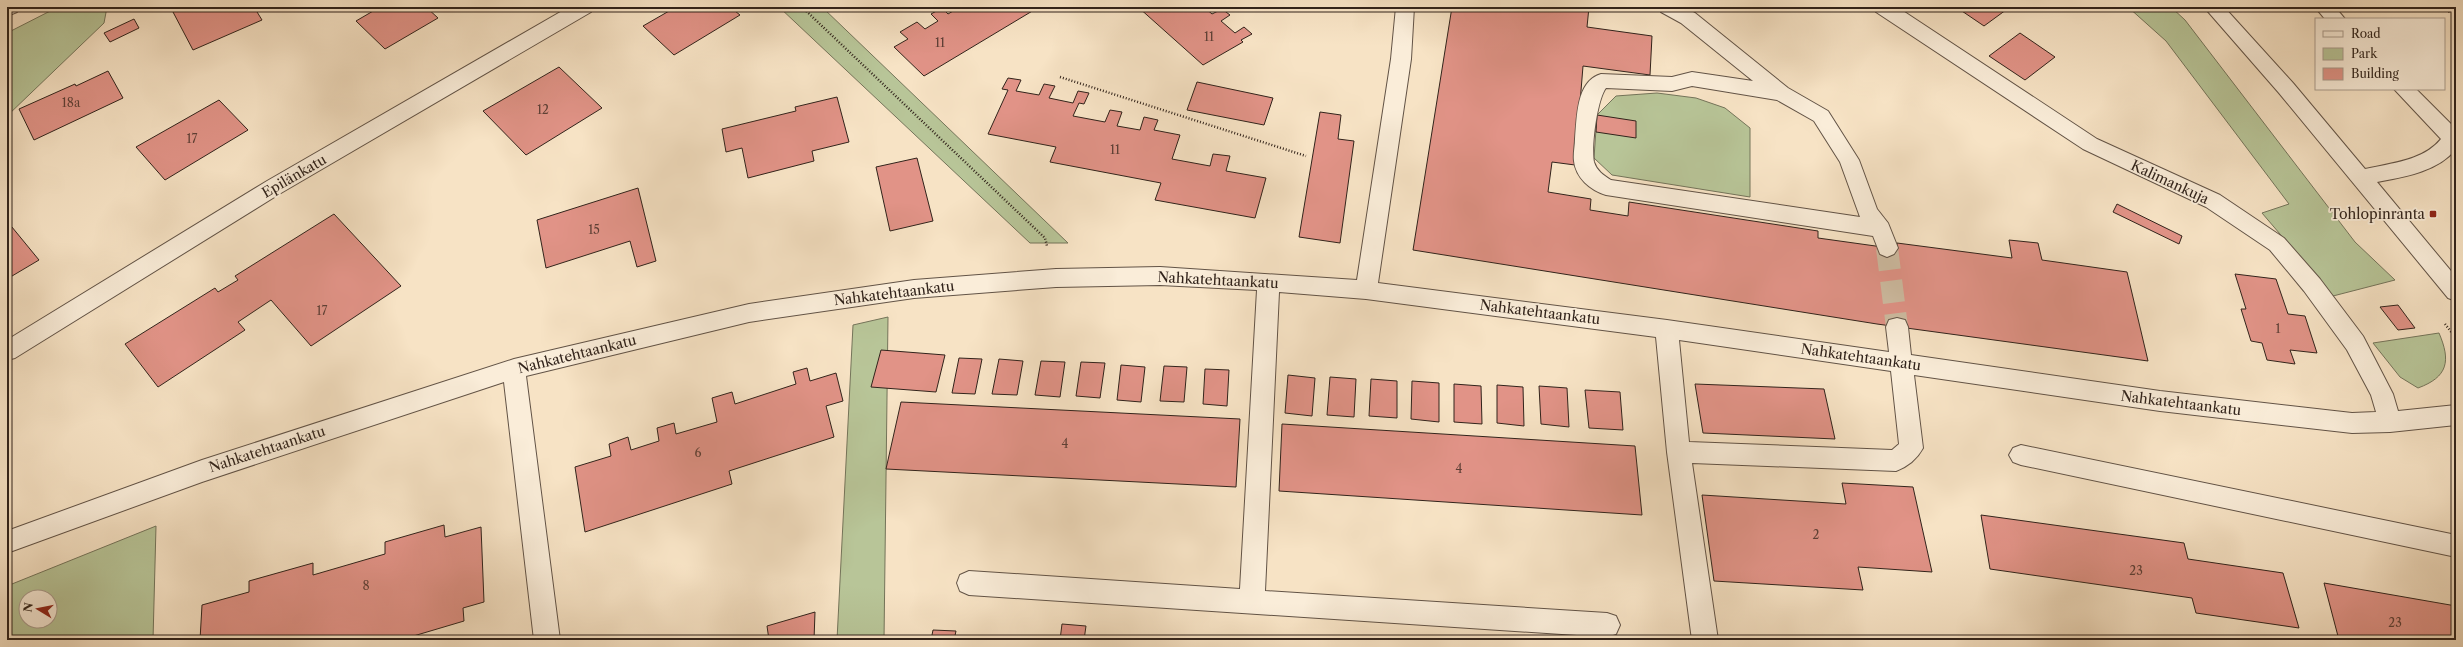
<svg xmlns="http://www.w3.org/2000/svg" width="2463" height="647" viewBox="0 0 2463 647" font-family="'Libre Caslon Text',serif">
<rect width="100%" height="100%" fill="#f7e3c5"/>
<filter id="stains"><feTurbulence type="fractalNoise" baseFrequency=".005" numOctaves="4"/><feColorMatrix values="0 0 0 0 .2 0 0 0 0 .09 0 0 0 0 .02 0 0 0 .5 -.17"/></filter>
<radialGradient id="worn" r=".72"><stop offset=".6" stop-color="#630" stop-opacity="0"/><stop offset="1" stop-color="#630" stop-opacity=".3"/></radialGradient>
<!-- green -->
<path fill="#b8c598" stroke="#74745a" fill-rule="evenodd" d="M58,7h49l-3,16 -97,93v-83z
M779,7h43l246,236h-38z
M2128,7h43l14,13 170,222 40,38 -62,16 -71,-83 27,-9 -123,-163z
M1657,93l39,5 29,10 25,20v69l-138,-22 -18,-17 3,-43 19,-19z
M888,317l-4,323h-47l16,-315z
M2439,333c12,28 9,44 -21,55l-18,-11 -27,-34z
M156,526l-3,114h-146v-54zM26,597h24v24h-24z"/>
<!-- building -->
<path fill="#e19387" stroke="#31231b" d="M185,7h69l8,13 -69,30 -20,-38z
M380,7h46l12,11 -53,31 -29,-28z
M676,7h54l10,8 -66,40 -31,-29z
M960,7h79l-115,69 -30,-29 14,-8 -8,-7 17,-10 8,7 13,-8 -7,-7 11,-6 6,6z
M1138,7h66l8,7 10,-5 8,6 -9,6 14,12 9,-6 8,7 -11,6 2,2 -40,23z
M1452,7h137l-2,20 65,9 -2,39 -67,-9 -8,99 -23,-3 -4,30 43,7 -1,11 38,6 1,-14 189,29v7l79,11v-6l115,15 -3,-18 29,3 4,17 85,12 21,89 -271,-37 -464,-74z
M1956,7h54l-26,19z
M134,19l5,9 -29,14 -6,-9z
M2020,33l35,24 -30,23 -36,-24z
M559,67l43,41 -76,47 -43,-44z
M108,71l15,27 -89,42 -15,-31 56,-25 1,2z
M1008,78l13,2 -5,11 23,4 5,-11 11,2 -6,12 24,5 5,-12 11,2 -5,11 -5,-1 -6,13 32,6 5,-12 12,2 -5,14 23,4 4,-13 14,3 -4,10 26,5 -8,24 38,7 3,-12 17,2 -4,15 40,7 -11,40 -100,-18 6,-17 -111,-21 6,-15 -68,-13 20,-44 -6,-1z
M1197,82l76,16 -9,27 -77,-15z
M837,97l12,45 -37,9 2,10 -66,17 -6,-30 -16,4 -4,-23 74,-18 -1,-4z
M219,100l29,30 -83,50 -29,-33z
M1320,112l21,3 -3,24 16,2 -14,102 -41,-6z
M1597,115l39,6v17l-40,-6z
M917,158l16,63 -43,10 -14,-64z
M638,188l18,73 -19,6 -7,-26 -84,27 -9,-48z
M2117,204l65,32 -3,8 -66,-32z
M334,214l67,72 -90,60 -40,-46 -33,22 7,8 -87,57 -33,-43 90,-56 3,4 20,-12 -3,-4z
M7,221l32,39 -32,19z
M2235,274l41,5 12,35 17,2 12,37 -27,-3 5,14 -28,-4 -5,-17 -11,-2 -10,-32h5z
M2398,305l17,23 -17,2 -18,-23z
M881,350l64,5 -9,37 -65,-5z
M959,358l23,1 -7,35 -23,-1z
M999,359l24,2 -6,34 -25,-1z
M1041,361l24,1 -5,35 -25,-2z
M1081,362l24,1 -5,35 -24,-2z
M1121,365l24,2 -4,35 -24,-2z
M1164,366l23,1 -3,35 -24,-1z
M807,368l3,13 26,-8 7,28 -17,5 8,31 -105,34 3,13 -147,48 -10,-65 36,-11 -2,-12 19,-7 3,13 28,-9 -2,-13 17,-5 2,11 41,-12 -5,-24 20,-6 3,12 61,-20 -3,-12z
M1205,369l24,1 -2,36 -24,-2z
M1288,375l27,3 -3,38 -27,-3z
M1330,377l26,2 -2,38 -27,-2z
M1371,379l26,2v37l-28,-2z
M1412,381l27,2v39l-28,-3z
M1454,384l27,2 1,38 -28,-2z
M1695,384l129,5 11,50 -132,-6z
M1497,385l26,2 1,39 -27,-3z
M1539,386l28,2 2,39 -28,-3z
M1585,390l35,2 3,38 -34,-2z
M901,402l339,17 -4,68 -350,-18z
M1282,424l353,22 7,69 -363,-24z
M1842,483l71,4 19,85 -74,-5 5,23 -149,-9 -12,-86 144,9z
M1981,515l203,28 4,16 95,14 16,55 -103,-15 -4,-15 -202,-29z
M444,525l1,12 36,-10 3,75 -21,6 1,13 -64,19h-200l2,-35 47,-13v-11l64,-18v12l72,-21v-12z
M2324,583l132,23v34h-117z
M815,612l-1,28h-45l-2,-14z
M1062,624l24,2 -2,14h-24z
M933,630l23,1 -2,9h-23z"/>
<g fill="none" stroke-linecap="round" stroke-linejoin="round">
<!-- minor-tunnel -->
<path stroke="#cfbda3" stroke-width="22" stroke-dasharray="22 11" stroke-linecap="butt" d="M1887,248l10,79"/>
<defs>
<path id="minor" d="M7,7h12l-2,5 -10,4z
M569,7h24l-2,5 -310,181 -266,165 -8,2v-20l260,-159z
M1396,7h18l-3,52 -33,224 289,37 222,32 -3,-25 3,-7 8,-2 8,2 3,7 3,28 249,36 192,22 24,-1 -5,-17 -24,-45 -43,-59 -34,-41 -64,-43 -123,-58 -207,-137 -2,-5h23l200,132 123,56 64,43 36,41 43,57 30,58 5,17 58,-6v20l-66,7 -38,1 -192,-22 -246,-36 9,73c-6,11 -16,19 -27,23l-204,-8 26,177h-26l-25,-188 -11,-115 -290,-38 -87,-7 -14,299 342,22 9,3 4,9 -4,9 -9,3 -638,-42 -9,-4 -3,-8 3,-8 9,-4 271,18 17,-299 -97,-5 -104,2 -142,11 -165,24 -223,54 34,264h-26l-30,-258 -302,100 -195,71v-22l195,-71 312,-101 235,-55 165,-24 142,-11 104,-2 197,13 34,-221zM1679,340l212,31 8,73 -7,6 -203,-8z
M1659,7h24l12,6 93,75 40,23 31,49 18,49 11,14 10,25 -4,6 -7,3 -7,-3 -7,-18 -267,-41c-16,-5 -30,-17 -32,-34 -1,-7 1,-15 1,-22 2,-21 1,-58 26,-65l71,3 20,-5 61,9 -72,-58 -20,-11zM1692,86l85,14 37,21 26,41 20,55 -249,-37c-8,-5 -14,-9 -17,-18 -3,-15 3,-62 12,-74l66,3z
M2204,7h20l69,76 72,86c26,-6 58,-8 76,-30l-47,-50h22l40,40v20c-19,23 -52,28 -79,33l79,95v24l-8,-3 -169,-205z
M2315,7h20l10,12h-20z
M2021,445l435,90v22l-435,-92 -8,-3 -4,-7 4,-7z"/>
</defs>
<!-- minor casing -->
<use href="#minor" stroke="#625346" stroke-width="2"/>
<!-- path -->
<path stroke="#31231b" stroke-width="2.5" stroke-dasharray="1 2" stroke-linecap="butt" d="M802,7l243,231 2,8
M614,11l7,-4
M1060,77l246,79
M2445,324l11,14"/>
<!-- minor -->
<use href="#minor" fill="#faedd9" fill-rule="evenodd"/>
<!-- rail -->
<path stroke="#31231b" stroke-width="3" stroke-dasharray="7 7" stroke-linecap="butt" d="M2445,7l11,11"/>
</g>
<!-- markers -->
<rect fill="#8f2418" stroke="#faedd9" stroke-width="1.5" x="2429" y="210" width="8" height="8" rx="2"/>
<g text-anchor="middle" stroke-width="3.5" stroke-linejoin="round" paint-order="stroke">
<!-- number labels -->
<g font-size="12" fill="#5d3f36">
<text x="1209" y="41">11</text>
<text x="940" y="47">11</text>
<text x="71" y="107">18a</text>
<text x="543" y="114">12</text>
<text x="192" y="143">17</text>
<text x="1115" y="154">11</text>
<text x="594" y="234">15</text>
<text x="322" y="315">17</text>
<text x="2278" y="333">1</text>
<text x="1065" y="448">4</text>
<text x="698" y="457">6</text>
<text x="1459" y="473">4</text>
<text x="1816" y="539">2</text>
<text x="2136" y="575">23</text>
<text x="366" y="590">8</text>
<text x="2395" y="627">23</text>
</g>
<!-- street labels -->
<g font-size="14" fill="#31231b" stroke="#faedd9">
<text transform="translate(294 176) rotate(-30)" y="5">Epilänkatu</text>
<text transform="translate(2170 182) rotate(25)" y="5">Kalimankuja</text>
<text transform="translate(1218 280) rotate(3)" y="5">Nahkatehtaankatu</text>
<text transform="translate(894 293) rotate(-7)" y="5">Nahkatehtaankatu</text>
<text transform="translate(1540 312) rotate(7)" y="5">Nahkatehtaankatu</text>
<text transform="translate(577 354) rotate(-14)" y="5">Nahkatehtaankatu</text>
<text transform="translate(1861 357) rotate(8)" y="5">Nahkatehtaankatu</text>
<text transform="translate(2181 403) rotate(7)" y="5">Nahkatehtaankatu</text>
<text transform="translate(267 449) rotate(-18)" y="5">Nahkatehtaankatu</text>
</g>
<!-- poi labels -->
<g font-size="14" fill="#31231b" stroke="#faedd9" text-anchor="end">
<text x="2425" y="219">Tohlopinranta</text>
</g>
</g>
<!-- margin -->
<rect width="2463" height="647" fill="none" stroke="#f7e3c5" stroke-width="24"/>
<rect x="8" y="8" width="2447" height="631" fill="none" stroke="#31231b" stroke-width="2"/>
<rect x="12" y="12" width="2439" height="623" fill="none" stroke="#31231b"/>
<!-- legend -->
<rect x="2315" y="18" width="130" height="72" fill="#faedd9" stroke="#aa9c8d"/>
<rect x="2323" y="31" width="20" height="6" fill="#faedd9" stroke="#aa9c8d"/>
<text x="2351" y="38" font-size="12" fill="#31231b">Road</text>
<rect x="2323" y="48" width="20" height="12" fill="#b8c598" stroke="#aa9c8d"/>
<text x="2351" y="58" font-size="12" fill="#31231b">Park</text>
<rect x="2323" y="68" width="20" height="12" fill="#e19387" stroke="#aa9c8d"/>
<text x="2351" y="78" font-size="12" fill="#31231b">Building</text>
<!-- north arrow -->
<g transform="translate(38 609) rotate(280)"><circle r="19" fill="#faedd9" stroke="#aa9c8d"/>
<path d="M0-3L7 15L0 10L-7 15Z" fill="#8f2418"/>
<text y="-6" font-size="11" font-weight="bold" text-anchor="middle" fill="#31231b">N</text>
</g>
<rect width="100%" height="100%" filter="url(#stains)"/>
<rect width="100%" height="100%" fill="url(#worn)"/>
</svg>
